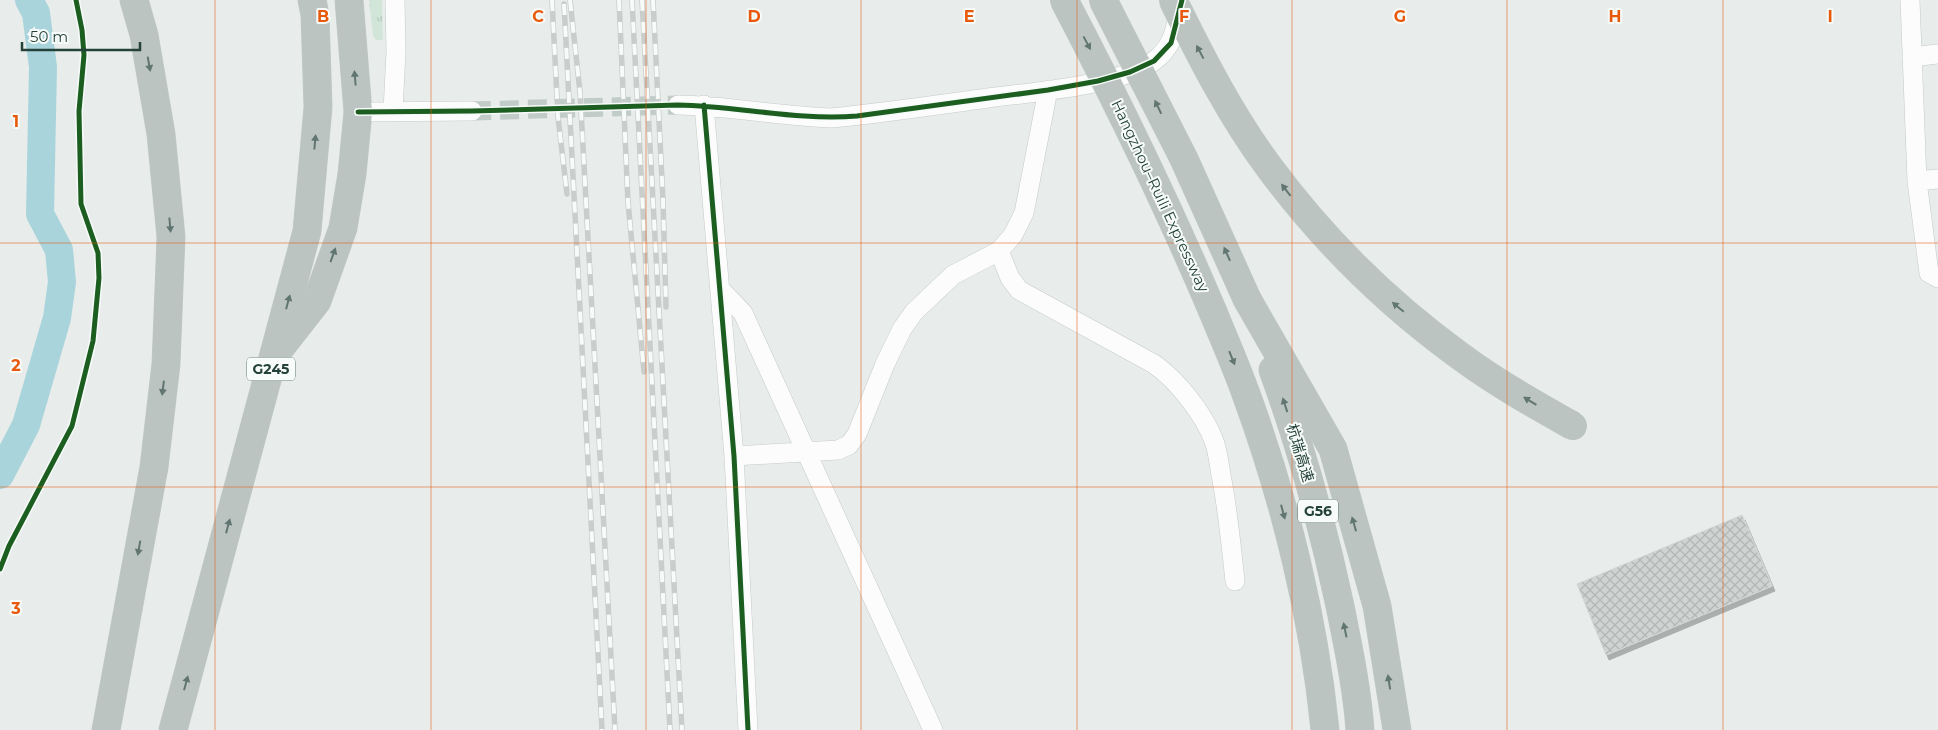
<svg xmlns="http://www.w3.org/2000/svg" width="1938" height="730" viewBox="0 0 1938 730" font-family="Montserrat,'Noto Sans SC',sans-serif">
<defs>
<pattern id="grass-tufts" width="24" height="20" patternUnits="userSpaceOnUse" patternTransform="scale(1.25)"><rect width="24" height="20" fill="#d1e6d8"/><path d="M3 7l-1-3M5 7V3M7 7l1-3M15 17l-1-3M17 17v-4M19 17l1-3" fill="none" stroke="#b3c6ba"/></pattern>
<pattern id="building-cross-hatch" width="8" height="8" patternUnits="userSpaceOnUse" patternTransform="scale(1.25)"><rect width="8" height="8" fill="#cfd4d2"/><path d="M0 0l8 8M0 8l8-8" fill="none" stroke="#b2b7b5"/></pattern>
<filter id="shadow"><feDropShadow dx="3" dy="5" stdDeviation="0" flood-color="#0004"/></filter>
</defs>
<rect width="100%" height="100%" fill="#e8edeb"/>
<!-- grass -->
<path fill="url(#grass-tufts)" d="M369,0h13l1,40h-7l-3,-4z"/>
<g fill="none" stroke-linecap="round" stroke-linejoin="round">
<!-- river -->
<path stroke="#a9d4db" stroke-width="28" d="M0,475l26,-50 31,-107 5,-36 -3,-32 -19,-36 3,-147 -7,-54 -7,-13"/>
</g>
<!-- building -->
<path fill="url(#building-cross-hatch)" stroke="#d1d6d4" filter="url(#shadow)" d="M1742,515l30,71 -166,69 -29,-71z"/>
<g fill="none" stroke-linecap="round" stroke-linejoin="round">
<!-- minor-tunnel -->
<path stroke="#c1cbc8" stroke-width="19" stroke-dasharray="19 9" stroke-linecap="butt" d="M472,111l206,-6"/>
<defs>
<path id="minor" d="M1910,0l7,181 12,92 9,5
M1912,57l26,-3
M678,105c51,1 101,11 153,13 52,-5 105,-13 157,-20 44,-6 131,-12 166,-37 19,-14 21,-31 26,-52
M704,105l30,351 14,274
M393,111l3,-59 -1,-52
M358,112l114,-1
M1917,181l21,-2
M999,251l11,27 9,12 135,74c23,16 50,50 60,77 4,10 5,23 7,34 7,35 10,70 14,106
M720,289l23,24 190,417
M734,456l104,-6 11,-5 8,-11 28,-70 17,-35 12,-17 39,-37 46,-24 14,-16 11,-22 24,-123"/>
<path id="highway" d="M1247,299l86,150 44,157 20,124
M1213,312c11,27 23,54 33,82 39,106 68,224 79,336
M281,347l36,-46 26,-73 9,-54 6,-62 -9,-112
M1273,370c28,77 50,156 67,236 8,40 17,82 20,124
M106,730l48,-263 12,-103 5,-127 -10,-103 -17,-99 -10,-35
M173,730l134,-499 11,-124 -3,-92 -3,-15"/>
</defs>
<!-- minor casing -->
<use href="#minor" stroke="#c5cac8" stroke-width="20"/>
<!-- highway casing -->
<use href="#highway" stroke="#c3ccc9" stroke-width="29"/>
<!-- minor -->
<use href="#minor" stroke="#fcfcfc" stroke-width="19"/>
<!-- highway -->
<use href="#highway" stroke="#bcc4c2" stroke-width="28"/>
<defs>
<path id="rail" d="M552,0l6,117 9,77
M570,0l10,92 35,638
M619,0l9,202 16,170
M632,0l38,730
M642,0l40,730
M653,0l10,200 3,107
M564,4l38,726"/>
</defs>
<!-- rail casing -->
<use href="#rail" stroke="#c9cdcc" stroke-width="5.5"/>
<!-- rail -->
<use href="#rail" stroke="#f7fbf9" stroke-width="4" stroke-dasharray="11" stroke-linecap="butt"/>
<defs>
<path id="highway-bridge" d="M1064,0c54,103 104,206 149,312
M1103,0l81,159 63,140
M1173,0c28,57 58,116 96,167 54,73 118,136 191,189 35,26 74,48 113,70"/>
</defs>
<!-- highway-bridge casing -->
<use href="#highway-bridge" stroke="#c3ccc9" stroke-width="29" stroke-linecap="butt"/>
<!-- highway-bridge -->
<use href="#highway-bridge" stroke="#bcc4c2" stroke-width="28"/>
<defs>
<path id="cycleway" d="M704,105l30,351 14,274
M358,112l114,-1 206,-6c60,1 119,16 179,11l191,-26 50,-9 32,-9 24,-11 17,-18 11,-43
M0,569l9,-23 63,-120 21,-85 6,-63 -1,-25 -17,-49 -2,-93 5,-56 -2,-25 -6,-30"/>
</defs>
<!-- cycleway casing -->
<use href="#cycleway" stroke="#f7fbf9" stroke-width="8"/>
<!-- cycleway -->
<use href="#cycleway" stroke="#1b5e20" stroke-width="5"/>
</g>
<!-- one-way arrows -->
<defs><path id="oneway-solid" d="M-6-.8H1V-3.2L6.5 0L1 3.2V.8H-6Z" transform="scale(1.25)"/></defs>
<g fill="#617670">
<use href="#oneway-solid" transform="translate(1087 43) rotate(62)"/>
<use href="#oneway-solid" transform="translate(1200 52) rotate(-118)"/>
<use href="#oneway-solid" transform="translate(149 64) rotate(80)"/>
<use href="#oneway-solid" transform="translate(355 78) rotate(-95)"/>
<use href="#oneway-solid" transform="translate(1158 107) rotate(-116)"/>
<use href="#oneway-solid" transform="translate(315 142) rotate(-85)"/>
<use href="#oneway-solid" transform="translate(1286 190) rotate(-128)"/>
<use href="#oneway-solid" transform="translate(170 225) rotate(85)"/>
<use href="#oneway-solid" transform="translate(1227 254) rotate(-114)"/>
<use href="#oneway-solid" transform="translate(333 255) rotate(-70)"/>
<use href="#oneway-solid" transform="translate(288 302) rotate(-75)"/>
<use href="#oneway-solid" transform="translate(1398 307) rotate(-140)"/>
<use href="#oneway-solid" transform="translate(1232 358) rotate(68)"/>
<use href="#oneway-solid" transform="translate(163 388) rotate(97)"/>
<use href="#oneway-solid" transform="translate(1530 401) rotate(-149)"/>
<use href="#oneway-solid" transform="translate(1285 405) rotate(-108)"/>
<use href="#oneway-solid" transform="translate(1283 512) rotate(75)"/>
<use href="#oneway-solid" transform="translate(1354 524) rotate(-106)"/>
<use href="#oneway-solid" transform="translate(228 526) rotate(-75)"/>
<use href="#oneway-solid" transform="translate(139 548) rotate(100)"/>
<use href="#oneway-solid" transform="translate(1345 630) rotate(-102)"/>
<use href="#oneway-solid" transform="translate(1389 682) rotate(-99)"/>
<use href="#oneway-solid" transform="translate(186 683) rotate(-75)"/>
</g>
<!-- grid -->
<path fill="none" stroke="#e8590c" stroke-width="1" stroke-opacity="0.55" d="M215,0v730M431,0v730M646,0v730M861,0v730M1077,0v730M1292,0v730M1507,0v730M1723,0v730M0,243h1938M0,487h1938"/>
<g text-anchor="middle" stroke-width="4" stroke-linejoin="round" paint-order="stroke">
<!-- shield labels -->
<g fill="#f7fbf9" stroke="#637a73" stroke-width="1">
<rect x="247" y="357.5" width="48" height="23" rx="4"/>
<rect x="1298" y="499.5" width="40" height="23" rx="4"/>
</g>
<g font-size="14" font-weight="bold" fill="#24423a">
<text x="271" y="374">G245</text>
<text x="1318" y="516">G56</text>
</g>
<!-- street labels -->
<g font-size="15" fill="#24423a" stroke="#f7fbf9">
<text transform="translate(1160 196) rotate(65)" y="5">Hangzhou–Ruili Expressway</text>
<text transform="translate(1300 453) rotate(73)" y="5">杭瑞高速</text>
</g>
</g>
<g font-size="16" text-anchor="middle" font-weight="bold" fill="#e8590c" stroke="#f7fbf9" stroke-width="4" stroke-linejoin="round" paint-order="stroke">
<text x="323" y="22">B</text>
<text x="538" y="22">C</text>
<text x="754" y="22">D</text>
<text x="969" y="22">E</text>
<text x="1184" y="22">F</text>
<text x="1400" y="22">G</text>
<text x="1615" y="22">H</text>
<text x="1830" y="22">I</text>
<text x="16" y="127">1</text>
<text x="16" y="371">2</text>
<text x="16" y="614">3</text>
</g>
<!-- scale -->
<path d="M22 42v8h118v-8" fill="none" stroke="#24423a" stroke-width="2.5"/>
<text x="30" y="42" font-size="15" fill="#24423a" stroke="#f7fbf9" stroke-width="4" paint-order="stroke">50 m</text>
</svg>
